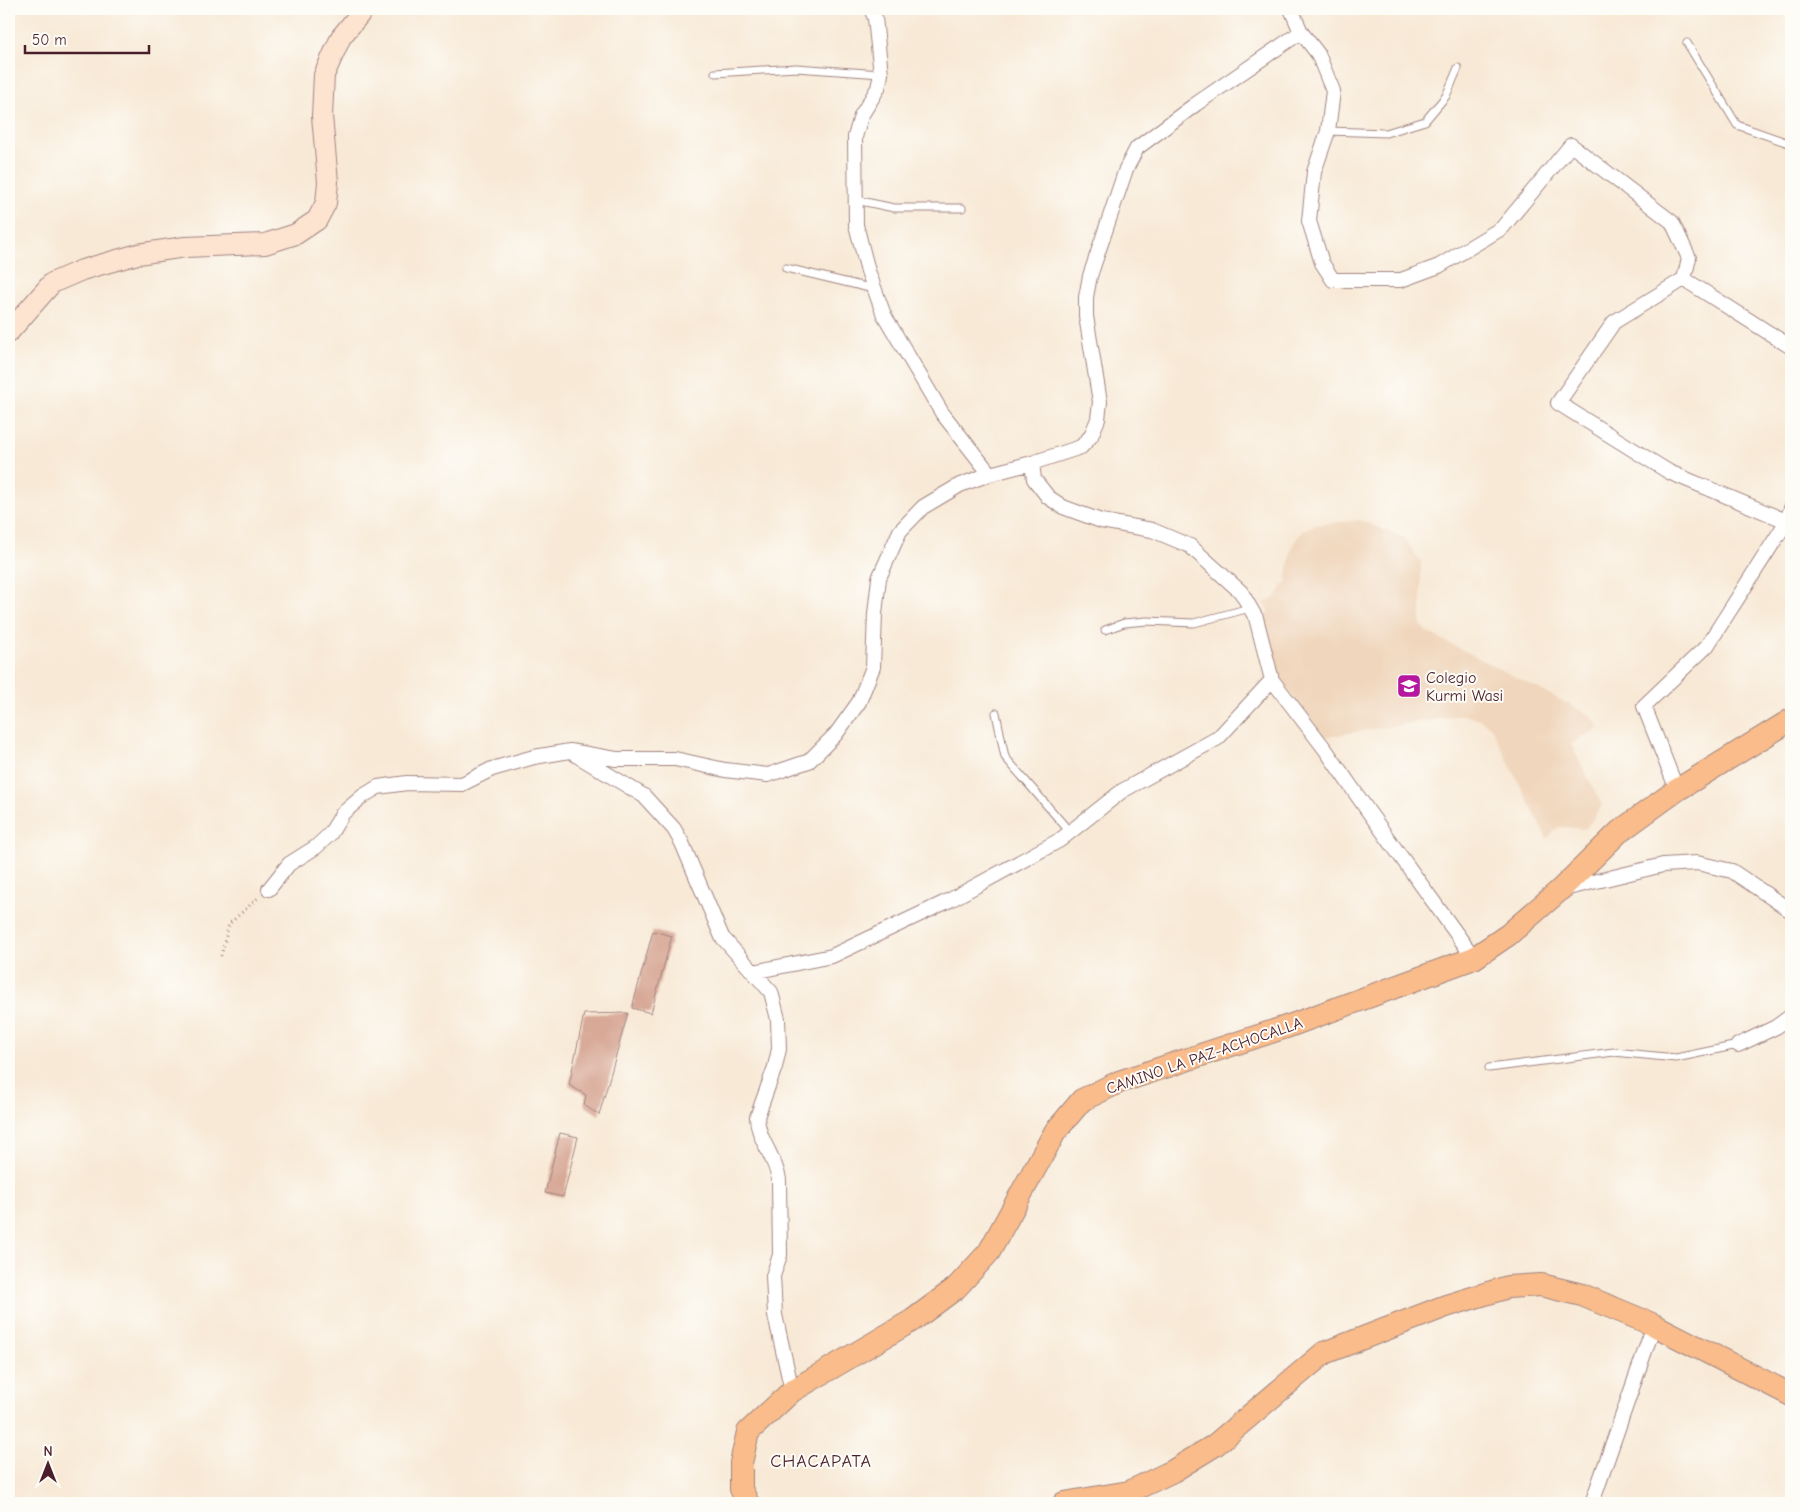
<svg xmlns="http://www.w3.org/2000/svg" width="1800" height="1512" viewBox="0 0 1800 1512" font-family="'Comic Neue',sans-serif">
<rect width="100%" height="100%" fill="#fdfcf7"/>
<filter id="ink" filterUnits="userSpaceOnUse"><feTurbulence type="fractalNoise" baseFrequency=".02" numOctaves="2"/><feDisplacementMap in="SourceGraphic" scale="10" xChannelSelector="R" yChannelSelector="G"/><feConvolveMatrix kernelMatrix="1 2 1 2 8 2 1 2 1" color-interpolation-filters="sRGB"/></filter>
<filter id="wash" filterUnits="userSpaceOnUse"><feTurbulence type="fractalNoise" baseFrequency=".0096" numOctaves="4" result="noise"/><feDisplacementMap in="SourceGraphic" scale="20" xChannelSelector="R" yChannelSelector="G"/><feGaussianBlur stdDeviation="1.12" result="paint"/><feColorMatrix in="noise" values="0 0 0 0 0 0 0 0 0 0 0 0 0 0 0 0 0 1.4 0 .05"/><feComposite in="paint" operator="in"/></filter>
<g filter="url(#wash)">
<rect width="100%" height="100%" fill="#f8e9d6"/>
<!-- built -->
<path fill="#f0d6bc" d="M1360,520l43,17 18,25v63l6,7 165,84 7,12 -28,16 31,61 -16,24 -27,-2 -12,12 -56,-112 -12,-8 -16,-4 -139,22 -45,-59 -16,-59 6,-8 -5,-8 10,-5 12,-16 5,-31 5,-11 7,-10 12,-5z"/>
<g id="blocks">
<!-- building -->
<path fill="#d8a997" d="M653,931l19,5 -21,77 -19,-5z
M628,1013l-29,102 -15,-10 2,-10 -17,-10 15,-71z
M560,1133l18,4 -15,60 -18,-4z"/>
</g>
</g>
<g filter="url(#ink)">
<use href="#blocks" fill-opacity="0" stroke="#a18480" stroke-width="1"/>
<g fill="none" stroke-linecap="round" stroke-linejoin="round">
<defs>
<path id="lane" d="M1687,43l50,82 54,19
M715,73l81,-5 85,6
M1328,131l58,2 39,-12 21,-25 12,-28
M856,200l38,8h68
M786,268l88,21
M1105,630l19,-7 23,-2 47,2 52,-14 5,3
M996,713l9,44 65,75
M1489,1068l125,-16 62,6 62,-13"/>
<path id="street" d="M871,9l4,9 6,56 -3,14 -17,28 -6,21 1,88 12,46 16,44 58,98 48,61
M1301,32l17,22 15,37 -5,40 -14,41 -5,49 13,42 11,17h68l38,-14 63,-38 69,-83 101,77 17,36 -5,21 107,68
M1684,279l-70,43 -56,81 111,69 122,51
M1032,463l2,16 14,18 15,10 38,14 51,9 38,16 51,46 15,26 16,62 53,69 43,62 106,147
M576,755l68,41 30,33 8,14 40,94 49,55 7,27 1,30 -4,18 -18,50c1,24 19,40 22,63l1,75 -7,21 2,39 17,76
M1677,790l-33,-84 63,-60 80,-125 4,-13
M269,889l20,-25 27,-17 14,-13 13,-21 20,-17 15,-9 29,-4 55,1 30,-15 42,-12 36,-6 46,8h59l50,11 43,5 41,-14 27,-27 23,-32 14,-35 2,-53 4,-36 21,-47 23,-24 37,-22 30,-11 42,-11 49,-16 10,-11 7,-17 2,-17 -14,-86v-19l4,-21 36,-107 11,-21 59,-44 105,-72 -10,-23
M1564,889l99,-24 34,-2 35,8 59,40
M753,972l79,-16 118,-56 110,-60 62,-49 96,-53 54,-58
M1738,1045l38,-18 15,-11
M1592,1503l62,-178"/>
<path id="secondary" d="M9,332l43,-49 30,-13 56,-16 47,-7 80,-3 31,-10 21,-14 9,-17 2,-21 -6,-66 2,-41 17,-38 23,-28"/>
<path id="primary" d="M748,1503l-7,-14v-26l7,-31 44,-41 121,-71 43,-32 33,-36 66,-120 27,-32 37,-18 170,-56 185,-68 34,-23 52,-45 59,-58 58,-42 114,-70
M1064,1503l65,-11 44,-21 42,-26 109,-92 122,-47 62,-19 33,-2 41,10 72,30 137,70"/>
</defs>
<!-- lane casing -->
<use href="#lane" stroke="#a18480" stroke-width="9"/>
<!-- street casing -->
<use href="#street" stroke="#a18480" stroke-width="16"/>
<!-- secondary casing -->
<use href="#secondary" stroke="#a18480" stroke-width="22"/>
<!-- primary casing -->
<use href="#primary" stroke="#a18480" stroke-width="24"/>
<!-- path -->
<path stroke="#a18480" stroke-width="3" stroke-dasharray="1 4" stroke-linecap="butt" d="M221,956l8,-32 30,-27"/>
<!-- lane -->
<use href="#lane" stroke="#fff" stroke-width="7"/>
<!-- street -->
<use href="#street" stroke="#fff" stroke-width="14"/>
<!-- secondary -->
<use href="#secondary" stroke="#fde4d0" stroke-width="20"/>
<!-- primary -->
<use href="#primary" stroke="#f9bc8a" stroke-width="22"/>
</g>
</g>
<!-- icons -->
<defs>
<symbol id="school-square" viewBox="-11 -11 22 22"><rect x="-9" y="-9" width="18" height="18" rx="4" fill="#b5179e" stroke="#fdfcf7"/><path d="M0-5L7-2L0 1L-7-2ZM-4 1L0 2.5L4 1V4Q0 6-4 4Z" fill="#fff"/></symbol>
</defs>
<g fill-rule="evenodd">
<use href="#school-square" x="1395" y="672" width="28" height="28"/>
</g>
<g text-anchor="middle" stroke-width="4" stroke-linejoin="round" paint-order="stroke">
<!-- poi labels -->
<g font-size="16" fill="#4a1f2b" stroke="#fdfcf7" text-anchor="start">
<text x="1426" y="683">Colegio<tspan x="1426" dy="18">Kurmi Wasi</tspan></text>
</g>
<!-- street labels -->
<g font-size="16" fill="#4a1f2b" stroke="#fdfcf7">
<text transform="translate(1204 1055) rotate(-19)" y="6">CAMINO LA PAZ-ACHOCALLA</text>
</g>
<!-- neighbourhood labels -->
<g font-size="18" letter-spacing="1" fill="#4a1f2b" stroke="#fdfcf7">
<text x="821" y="1467">CHACAPATA</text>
</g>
</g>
<!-- margin -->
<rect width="1800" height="1512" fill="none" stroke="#fdfcf7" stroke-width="30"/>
<!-- north arrow -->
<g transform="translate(48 1464)" stroke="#fdfcf7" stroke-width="4" paint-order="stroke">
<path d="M0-4L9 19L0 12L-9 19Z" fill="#4a1f2b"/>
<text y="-8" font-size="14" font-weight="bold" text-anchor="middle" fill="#4a1f2b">N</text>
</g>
<!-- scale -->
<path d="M25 45v8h124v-8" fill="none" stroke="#4a1f2b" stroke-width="2.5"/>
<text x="32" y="45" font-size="15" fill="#4a1f2b" stroke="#fdfcf7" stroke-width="4" paint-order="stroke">50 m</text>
</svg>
